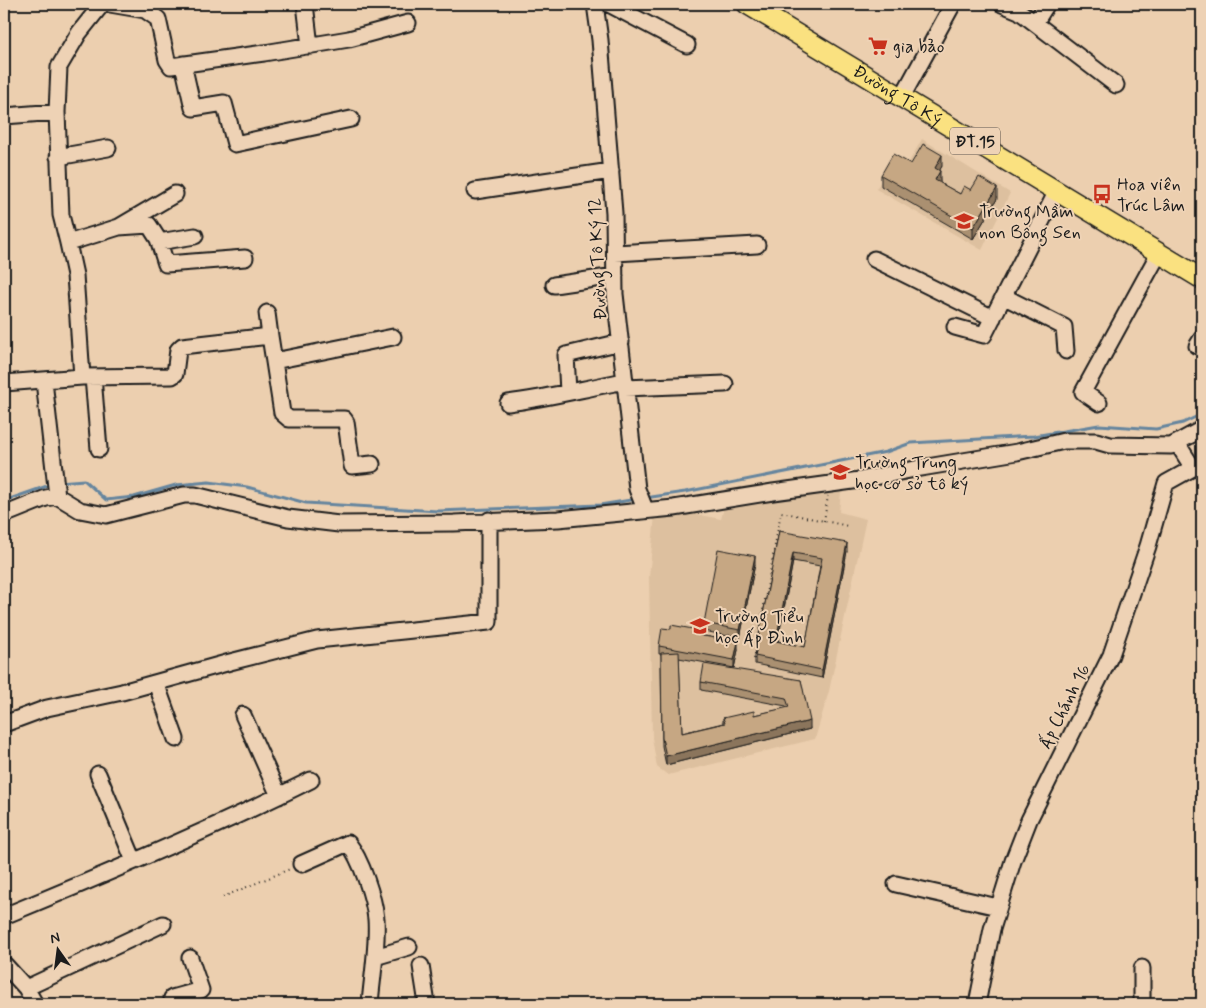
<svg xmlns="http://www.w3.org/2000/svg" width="1206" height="1008" viewBox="0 0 1206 1008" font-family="Mynerve,sans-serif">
<rect width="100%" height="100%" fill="#eccfaf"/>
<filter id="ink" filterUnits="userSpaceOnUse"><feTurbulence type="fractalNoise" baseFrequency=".02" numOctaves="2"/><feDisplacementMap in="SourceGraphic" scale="10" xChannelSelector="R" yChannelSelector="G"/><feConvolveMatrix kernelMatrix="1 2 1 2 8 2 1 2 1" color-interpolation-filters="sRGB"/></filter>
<g filter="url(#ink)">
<!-- built -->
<path fill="#ddc09f" d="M922,139l88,54 -28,57 -106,-61 16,-27 13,7z
M841,492l-2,20 27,7 -37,172 -14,48 -147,36 -11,-8 -5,-29 -3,-161 6,-62 28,-3 38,7 3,-12z"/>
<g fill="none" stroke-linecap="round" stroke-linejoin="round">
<!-- stream -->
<path stroke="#65859e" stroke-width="3" d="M59,482l25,-2 22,20 28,-3 42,-12 33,-3 38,5 59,16 132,8 162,-6 37,-6
M645,498l40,-6 201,-40 25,-9 123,-7 65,-11 57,4 27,-6 19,-9
M4,501l46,-16"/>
<defs>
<path id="minor" d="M110,4l35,6 13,9 9,41 4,6 93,-13 85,-14 59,-16
M305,4l5,42
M595,4l5,36 14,173 1,81 22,195 6,15v7
M609,4l78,41
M1002,4l17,7 97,74
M1035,23l12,-19
M183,64l10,44 31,-5 11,41 116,-25
M902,97l51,-93
M4,116l53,-4
M58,157l50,-9
M475,191l136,-20
M119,227l30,-2 9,14 8,25 79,-6
M159,242l36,-6
M68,243l51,-16 56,-33
M615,253l142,-8
M874,259l119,59
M554,285l61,-9
M1005,297l59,30 2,24
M267,313l3,23
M955,327l29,8 73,-144
M1197,346l5,-8
M274,361l119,-24
M82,377l-7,-102 -7,-32 -7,-28 -4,-103 2,-45 20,-34 23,-29
M93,377l6,72
M44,381l13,115
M4,383l78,-6 90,-1 3,-2 3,-24 4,-4 88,-10 12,77 7,6h55l2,3 6,44 20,-2
M625,388l100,-4
M568,392l-2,-37 55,-13
M508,403c40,-5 78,-15 117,-22
M1099,403l-16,-11 76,-139
M4,515l42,-17 11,-2 23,14 26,5 78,-20h11l93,23 51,6 115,-1 104,-4 116,-11 99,-16 87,-12 55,-11 102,-17 47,-11h32l14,4 61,1 31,-17
M156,683l20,56
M243,715l36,81
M4,724l43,-16 75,-16 108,-30 87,-22 172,-18v-102
M98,774l36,87
M301,864l47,-21c13,16 26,55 28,76 2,26 -4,59 -6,85
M896,884l102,23
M4,916c103,-42 207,-86 307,-136
M375,957l34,-10
M5,965l21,23 137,-64
M421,966l6,38
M1142,968v36
M26,988l9,16
M174,1004l-2,-6 29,-8 -11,-32
M977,1004l15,-75 21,-68 16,-41 82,-165 37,-109 18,-63 27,-15 -16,-25"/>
<g id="major">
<path id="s1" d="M747,4l455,275"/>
</g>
</defs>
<!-- minor casing -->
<use href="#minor" stroke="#1c1c1c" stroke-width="19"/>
<!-- major casing -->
<use href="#major" stroke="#1c1c1c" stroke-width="22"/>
<!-- path -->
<path stroke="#1c1c1c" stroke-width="2" stroke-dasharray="1 4" stroke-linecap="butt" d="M785,10l4,-6
M824,521l4,-25
M754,659l27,-147 67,14
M223,897l67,-28"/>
<!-- minor -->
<use href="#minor" stroke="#eed2b5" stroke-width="15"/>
<!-- major -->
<use href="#major" stroke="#fae180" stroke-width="19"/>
</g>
<!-- wall -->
<path fill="#aa9071" stroke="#1c1c1c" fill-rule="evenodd" d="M911,164l31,2 -3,5 1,12 20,11 11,-4 26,9 -24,40 -92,-53v-11z
M779,531l68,20 -25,127 -67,-14v-8zM793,561l27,5 -15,81 -27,-6z
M755,564l-15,74h-4l2,12 -4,18 -55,-10 3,75 41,-10v-5l31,-3 33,-7 -1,-2 -85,-16v-8l100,-2 9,49 -144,36 -4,-19 -1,-92h-2v-8l34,-12 34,6 1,-4 -24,-5v-8z"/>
<!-- shaded-wall -->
<path fill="#8b755c" stroke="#1c1c1c" d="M942,155v11l-7,13v-11z
M940,171v11l-5,9v-11z
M997,188v11l-24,40v-11z
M847,543v8l-25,127v-8z
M793,553v8l-17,88v-8z
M755,556v8l-15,74v-8z
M738,642v8l-4,18v-8z
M810,721v8l-144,36v-9z"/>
<!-- building -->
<path fill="#c6a783" stroke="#1c1c1c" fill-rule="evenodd" d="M923,144l19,11 -7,13 5,3 -5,9 25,14 4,-8 7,4 8,-13 18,11 -24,40 -92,-53 12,-21 18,10z
M779,531l68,12 -25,127 -67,-14zM793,553l29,5 -17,89 -29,-6z
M718,549l37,7 -15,74 -36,-7z
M671,625l22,4 -1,5 35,6 1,-5 8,1 -1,6h3l-4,18 -75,-14 3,-18 9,1z
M679,652l3,81 43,-10 -2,-5 31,-7v4l35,-8 -3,-9 -85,-16 3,-18 97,16 9,41 -144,35 -4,-18 -1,-85z"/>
</g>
<!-- icons -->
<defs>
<symbol id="supermarket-bare" viewBox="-9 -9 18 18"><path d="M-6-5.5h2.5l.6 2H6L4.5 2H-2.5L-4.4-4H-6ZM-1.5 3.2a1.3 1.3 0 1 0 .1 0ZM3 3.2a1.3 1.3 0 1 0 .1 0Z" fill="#c8321e" stroke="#eed2b5" stroke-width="2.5" paint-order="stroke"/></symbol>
<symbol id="bus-bare" viewBox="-9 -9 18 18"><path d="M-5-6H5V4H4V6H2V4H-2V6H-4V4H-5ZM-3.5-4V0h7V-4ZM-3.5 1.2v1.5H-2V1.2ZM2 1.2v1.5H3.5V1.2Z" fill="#c8321e" stroke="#eed2b5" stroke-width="2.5" paint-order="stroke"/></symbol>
<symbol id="school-bare" viewBox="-9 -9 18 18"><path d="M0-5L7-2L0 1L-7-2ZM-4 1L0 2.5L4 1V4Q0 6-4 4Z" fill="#c8321e" stroke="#eed2b5" stroke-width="2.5" paint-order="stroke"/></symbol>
</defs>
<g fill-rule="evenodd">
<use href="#supermarket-bare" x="864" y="32" width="28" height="28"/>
<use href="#bus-bare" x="1088" y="180" width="28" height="28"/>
<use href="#school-bare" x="950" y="207" width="28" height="28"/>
<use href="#school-bare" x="826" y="458" width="28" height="28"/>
<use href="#school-bare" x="686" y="612" width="28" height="28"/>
</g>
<g text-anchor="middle" stroke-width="4" stroke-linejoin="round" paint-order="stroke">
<!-- shield labels -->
<rect fill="#eed2b5" stroke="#5b534a" stroke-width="1" x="950" y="127.5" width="50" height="27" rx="4"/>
<g font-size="16" font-weight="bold" fill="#1c1c1c">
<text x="975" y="147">ĐT.15</text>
</g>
<!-- poi labels -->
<g font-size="18" fill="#1c1c1c" stroke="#eed2b5" text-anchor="start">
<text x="893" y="52">gia bảo</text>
<text x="1117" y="190">Hoa viên<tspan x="1117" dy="21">Trúc Lâm</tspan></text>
<text x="979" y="217">Trường Mầm<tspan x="979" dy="21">non Bông Sen</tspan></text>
<text x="855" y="468">Trường Trung<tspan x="855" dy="21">học cơ sở tô ký</tspan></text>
<text x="715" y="622">Trường Tiểu<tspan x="715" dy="21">học Ấp Đình</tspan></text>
</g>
<!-- street labels -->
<g font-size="18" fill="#1c1c1c" stroke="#eed2b5">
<text dy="6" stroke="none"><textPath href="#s1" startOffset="176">Đường Tô Ký</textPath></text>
<text transform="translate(597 259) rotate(-93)" y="6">Đường Tô Ký 12</text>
<text transform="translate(1064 706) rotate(-63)" y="6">Ấp Chánh 16</text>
</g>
</g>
<!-- margin -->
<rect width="1206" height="1008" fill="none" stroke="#eed2b5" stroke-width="20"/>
<rect x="10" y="10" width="1186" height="988" fill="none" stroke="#1c1c1c" stroke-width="2" filter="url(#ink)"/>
<!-- north arrow -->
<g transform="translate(58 950) rotate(346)" stroke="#eed2b5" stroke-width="4" paint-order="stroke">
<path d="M0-4L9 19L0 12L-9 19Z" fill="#1c1c1c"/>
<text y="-8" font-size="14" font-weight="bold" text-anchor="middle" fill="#1c1c1c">N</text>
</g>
</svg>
